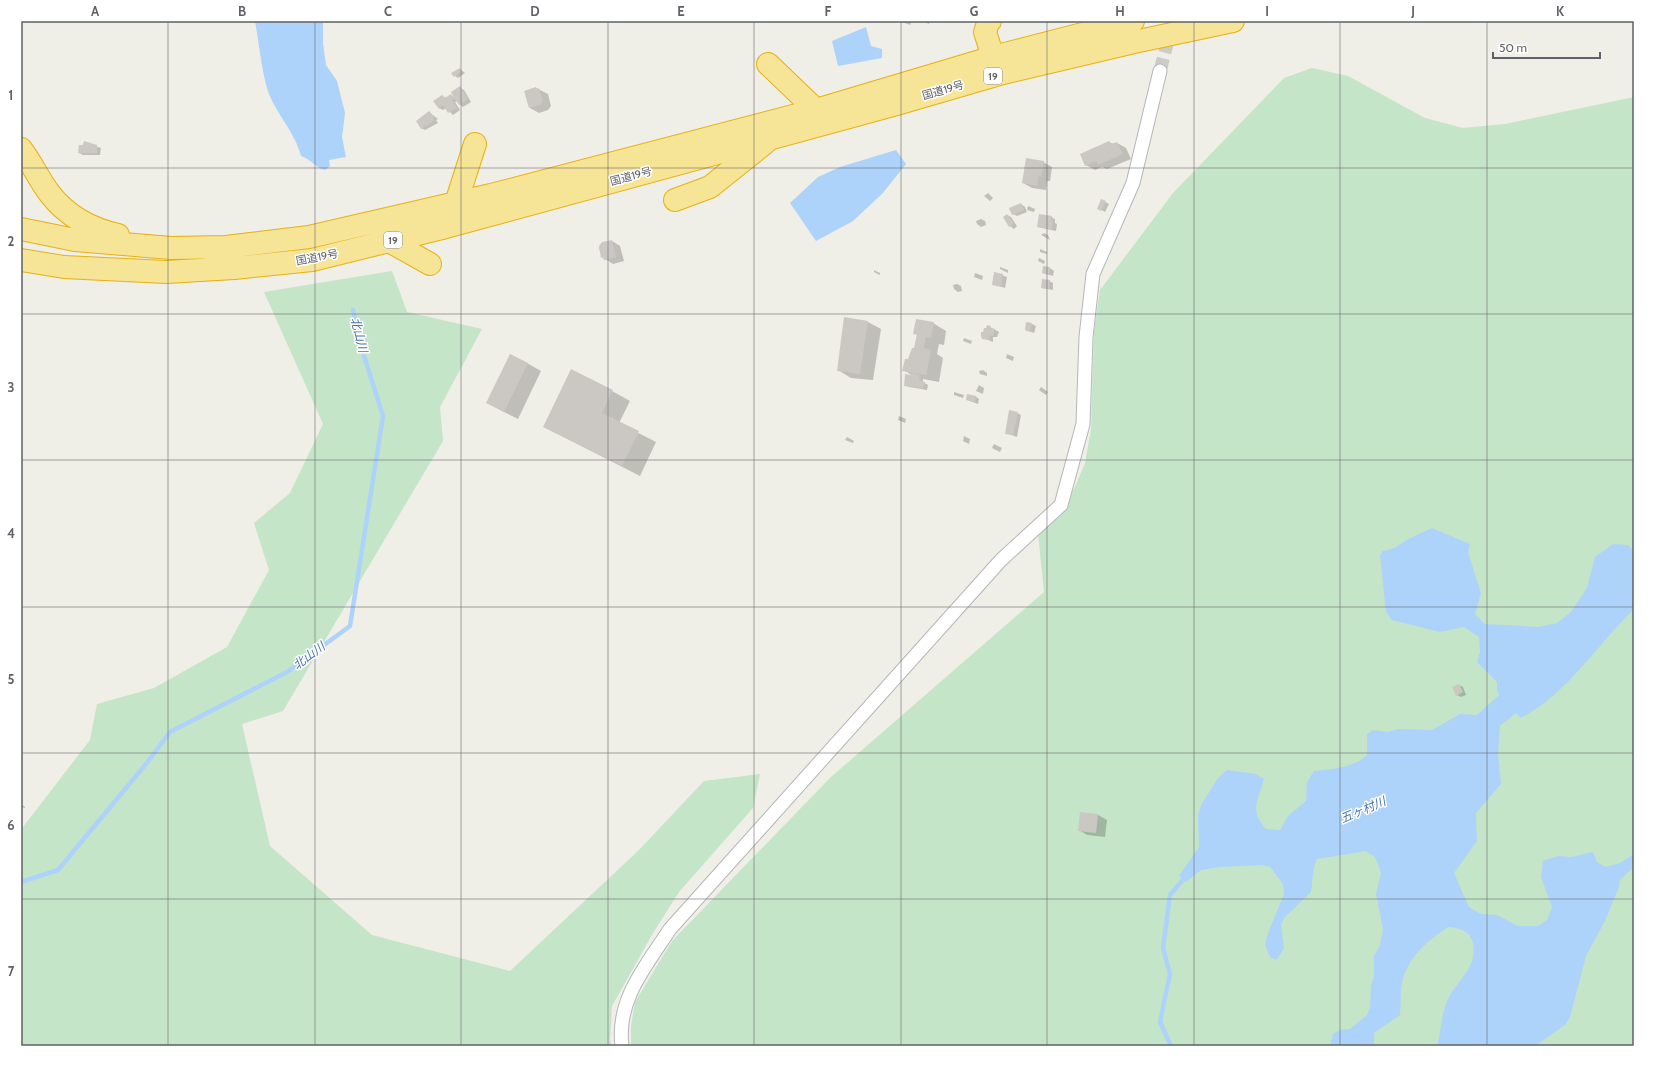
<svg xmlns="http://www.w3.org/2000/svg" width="1655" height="1067" viewBox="0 0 1655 1067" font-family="Cabin,'Noto Sans JP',sans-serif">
<rect width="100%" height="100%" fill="#efeee7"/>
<!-- green -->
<path fill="#c5e5c8" d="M1312,68l36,8 77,42 38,10 42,-4 129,-27v949h-1003v-20l4,-24 37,-61 159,-164 213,-185 -6,-58 22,-23 14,-22 11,-26 6,-34 3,-98 6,-41 73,-97 111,-115z
M392,271l15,41 75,17 -42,78 3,34 -160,270 -41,13 28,122 102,89 138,36 129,-121 65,-69 56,-7 -7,34 -74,84 -26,41 -41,73 -2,34 2,6h-591v-220l2,1 67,-87 7,-36 57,-16 73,-41 42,-77 -15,-47 36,-30 33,-69 -59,-132z"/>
<!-- water -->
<path fill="#add3fa" d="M255,21h68v23l3,21 11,16 8,32 -3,24 4,20 -17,3 1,6 -5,4c-8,-1 -14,-11 -24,-14 -6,-25 -27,-44 -34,-68 -6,-22 -8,-45 -12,-67z
M866,27l5,19 11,3v9l-44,8 -6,-25z
M896,150l10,14 -24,30 -29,27 -37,20 -26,-38 28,-26 22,-10z
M1432,528l38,16 -2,8 13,41 -6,21 10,10 53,3 19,-4 14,-11 16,-24 8,-31 18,-13 15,1 6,6v58c-35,34 -69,87 -113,109l-5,-5 -16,13 -2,27 3,31 -25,29 1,28 -23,32 15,34 12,7 16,1 21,11h20l9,-6 5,-13 -11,-30 2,-16 15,-5 13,1 22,-5 4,10 9,5 14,-4 14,-9v13l-14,13 -1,7 -14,34 -19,35 -16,61 -5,8 -30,21h-98c4,-14 4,-29 9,-42 7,-21 32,-35 27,-60 -2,-13 -13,-16 -25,-17 -19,13 -37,27 -45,51 -3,11 -2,26 -3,37l-26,18v13h-44l3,-12 6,-4 11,-1 17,-14 3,-8 1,-21 3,-9v-21l6,-11 3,-16 -7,-35 5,-21 -6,-16 -9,-6 -49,8 -3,8 -3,25 -27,26 -3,6 3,25 -8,11 -6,-3 -5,-12 3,-12 16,-39 -1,-10 -13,-17 -8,-2 -42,2 -19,3 -15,12 -7,-6 20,-29 -1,-32 3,-10 17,-27 9,-8 29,4 8,5c-6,22 -15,31 2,50l14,1 8,-14 18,-15 1,-19 7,-11c19,-2 39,-3 53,-16v-21l7,-4 14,2 10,-3 34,1 28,-16 17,1 22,-20 -2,-5v-8l-20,-20 3,-10 -1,-15 -15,-10 -24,5 -48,-12 -6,-8 -6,-57 3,-4 12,-3 13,-9z"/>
<!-- shadow -->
<path fill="#0003" d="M900,21h12l-2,4z
M922,21h8l-1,3z
M460,69l5,4 -7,5 -3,-2z
M460,88l4,2 7,12 -8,5 -6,-6 -2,1 5,8 -7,5 -7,-7 -3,2 -4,-2 3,-12 4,2 5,-3 5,3 -4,-6z
M536,88l12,6 3,12 -3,4 -9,3 -9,-5z
M433,115l5,4 -2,1 2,3 -13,7 -4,-2z
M1109,142l4,2 4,-1 9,5 5,11 -24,10 -5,-2 -7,3 -9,-5z
M85,143l16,5 -1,7h-17l-4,-2 5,-6z
M1043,162l9,5 -2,14h-3l-1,9 -14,-2 -9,-5z
M988,193l5,5 -3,3 -6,-5z
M1105,202l4,2 -4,8 -7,-4z
M1021,204l4,3 2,5 -10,4 -4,-2z
M1028,206l7,3 -1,3 -7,-2z
M1007,215l4,2 6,9 -3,3 -4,-3z
M1051,217l4,2v4l2,1 -1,7 -18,-4z
M981,219l4,2 1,4 -5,2 -4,-3 -1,-3z
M1044,233l4,2 2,5 -9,-5z
M612,241l8,5 4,15 -11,3 -11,-7 -3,-9 2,-4z
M1040,249l7,3v2l-7,-2z
M1039,258l6,3 -1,3 -6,-3z
M1000,267l8,3v3l-8,-4z
M1050,268l4,3 -1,5 -10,-3z
M874,270l6,3v2l-6,-3z
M975,273l8,3 -1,4 -8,-3z
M995,273l12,4 -2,11 -12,-4z
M1049,281l4,2v7l-11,-2z
M957,284l4,2 1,5 -4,1 -4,-3 -1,-4z
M845,319l23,3 13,7 -8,51 -22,-2 -13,-8z
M933,323l13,8 -2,14 -5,-1 -2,10 6,4 -4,24 -16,-3v3l5,3 -1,5 -18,-3 -4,-2 1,-10 7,1 -9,-6 11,-21 3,-14 -4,-1z
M1032,324l4,2 -2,7 -8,-3z
M990,327l9,5 -2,5h-4v5l-10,-4z
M964,338l8,3 -1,3 -8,-3z
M1007,354l7,3 -1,4 -7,-3z
M527,363l14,8 -23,48 -18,-9z
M983,370l4,3v3l-7,-2 -1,-3z
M979,385l5,3 -1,6 -7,-3z
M1041,387l7,5 -2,3 -7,-5z
M612,391l18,10 -11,22 37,19 -16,34 -96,-49z
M954,392l10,3 -1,3 -9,-3z
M975,396l4,3 -1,5 -11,-4z
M1017,413l4,2 -4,22 -11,-4z
M899,416l7,3 -1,4 -7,-3z
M964,436l6,3 -1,5 -6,-3z
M847,437l7,4 -1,2 -8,-3z
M994,444l8,4 -2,4 -8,-4z
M1459,685l4,2 3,8 -5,2 -4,-2z
M21,804l4,3v1l-4,-1z
M1081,813l17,2 9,5 -2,17 -18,-2 -8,-5z"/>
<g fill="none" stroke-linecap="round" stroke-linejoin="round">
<!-- stream -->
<path stroke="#add3fa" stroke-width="4.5" d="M21,882l37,-12 88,-106 24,-32 117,-60 63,-46 33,-210 -23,-73 -7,-33
M1171,1046l-11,-24 10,-48 -7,-26 7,-53 17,-20"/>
</g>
<!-- building -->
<path fill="#cbc8c4" d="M460,68l2,3 -8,6 -3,-4z
M460,86l8,13 -9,6 -5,-7 -2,2 5,8 -9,5 -5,-8 -4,4 -6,-8 9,-6 3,3 6,-4 2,3 8,-5 -8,4 -2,-4z
M536,87l1,2 2,-1 4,13 -3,4 -11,3 -5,-17z
M429,111l6,6 -2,1 1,3 -13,8 -5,-8z
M84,141l13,4v8h-19l1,-8h4z
M1109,141l2,3 6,-2 6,12 -25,11 -2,-4 -11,5 -5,-12z
M1026,158l18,3 -3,16 -2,-1 -2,10 -15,-3z
M1101,199l5,2 -5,10 -4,-2z
M1021,203l3,7 -12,5 -3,-7z
M1007,214l7,10 -5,3 -6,-10z
M1039,214l13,2 -1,4 2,1 -1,9 -15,-3z
M612,240l4,17 -12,3 -1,-3 -2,1 -2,-12 3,-4z
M1043,266l7,1 -1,8 -7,-2z
M994,272l9,2 -2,13 -9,-2z
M1042,279l8,1 -1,9 -8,-1z
M844,317l24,4 -8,53 -23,-3z
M916,319l18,3 -3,16 -5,-1 -2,11 7,2 -5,25 -24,-4 3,-12h3l4,-11h2l3,-14h-4z
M1026,322l6,1 -2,9 -5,-2z
M987,325l4,1 -1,2 5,1 -2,7 -3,-1 -1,5 -7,-1 -1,-3v-4h2l1,-4h2z
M510,354l18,9 -24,49 -18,-9z
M571,369l42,21 -11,23 37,18 -17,35 -79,-39z
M912,373l8,2 -1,5 6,2 -2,6 -19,-2 1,-12 6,1z
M967,394l9,2 -1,6 -9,-2z
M1009,410l9,2 -5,23 -8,-1z
M1459,684l4,8 -7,4 -4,-9z
M1080,812l18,2 -2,19 -18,-2z"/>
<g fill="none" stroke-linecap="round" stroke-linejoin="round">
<!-- street-tunnel -->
<path stroke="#cbcbc7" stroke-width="13" stroke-dasharray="13 6" stroke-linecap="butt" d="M1160,71l13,-50"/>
<defs>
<path id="street" d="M622,1046c-6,-46 24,-80 48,-117l331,-369 60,-55 22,-81 3,-87 7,-63 40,-91 27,-112"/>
<path id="highway" d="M990,21l-2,2 -3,9 8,25
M768,64l48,46
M21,149c11,14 18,31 29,45 17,22 41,35 68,41
M675,200l35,-13 55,-44
M456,203l19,-59
M21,229l54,11 96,8 55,-1 83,-10 182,-42 325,-85 181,-54 136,-35
M389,241l41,23
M21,260l43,7 102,5 68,-4 78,-8 134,-33 451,-123 106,-31 131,-31 99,-21"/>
</defs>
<!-- street casing -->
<use href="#street" stroke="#b4b6ba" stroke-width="15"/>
<!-- highway casing -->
<use href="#highway" stroke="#e7b20f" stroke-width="24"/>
<!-- street -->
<use href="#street" stroke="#fff" stroke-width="13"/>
<!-- highway -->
<use href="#highway" stroke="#f6e497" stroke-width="22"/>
</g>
<!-- grid -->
<path fill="none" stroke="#5e6166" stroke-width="1" stroke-opacity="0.55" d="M168,21v1025M315,21v1025M461,21v1025M608,21v1025M754,21v1025M901,21v1025M1047,21v1025M1194,21v1025M1340,21v1025M1487,21v1025M21,168h1613M21,314h1613M21,460h1613M21,607h1613M21,753h1613M21,899h1613"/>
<g text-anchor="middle" stroke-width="3" stroke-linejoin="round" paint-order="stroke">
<!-- shield labels -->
<g fill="#fff" stroke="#8e9094" stroke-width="1">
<rect x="984" y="68" width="18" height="16" rx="3"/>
<rect x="384" y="232" width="18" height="16" rx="3"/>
</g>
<g font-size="10" font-weight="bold" fill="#5e6166">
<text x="993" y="80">19</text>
<text x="393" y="244">19</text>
</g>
<!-- street labels -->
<g font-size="11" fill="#5e6166" stroke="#fff">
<text transform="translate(943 90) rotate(-16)" y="4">国道19号</text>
<text transform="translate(631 176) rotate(-15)" y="4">国道19号</text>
<text transform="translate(317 257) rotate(-11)" y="4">国道19号</text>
</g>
<!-- water labels -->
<g font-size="12" font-style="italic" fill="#4a73ac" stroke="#fff">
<text transform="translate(359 335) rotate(76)" y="4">北山川</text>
<text transform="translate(309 656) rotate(-37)" y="4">北山川</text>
<text transform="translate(1363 810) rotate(-23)" y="4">五ヶ村川</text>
</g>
</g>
<!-- border -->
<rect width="1655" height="1067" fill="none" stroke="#ffffff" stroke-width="44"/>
<!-- scale -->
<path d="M1493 52v6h107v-6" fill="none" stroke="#5e6166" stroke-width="2"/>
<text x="1499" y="52" font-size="12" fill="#5e6166" stroke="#ffffff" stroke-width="3" paint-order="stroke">50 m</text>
<rect x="22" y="22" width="1611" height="1023" fill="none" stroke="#5e6166" stroke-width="1.5"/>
<g font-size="13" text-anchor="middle" font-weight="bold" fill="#5e6166">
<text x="95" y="16">A</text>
<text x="242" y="16">B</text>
<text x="388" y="16">C</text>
<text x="535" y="16">D</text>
<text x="681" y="16">E</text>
<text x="828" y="16">F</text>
<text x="974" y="16">G</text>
<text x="1120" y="16">H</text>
<text x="1267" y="16">I</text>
<text x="1413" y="16">J</text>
<text x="1560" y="16">K</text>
<text x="11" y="100">1</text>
<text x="11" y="246">2</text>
<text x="11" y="392">3</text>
<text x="11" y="538">4</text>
<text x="11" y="684">5</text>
<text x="11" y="830">6</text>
<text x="11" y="976">7</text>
</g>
</svg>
